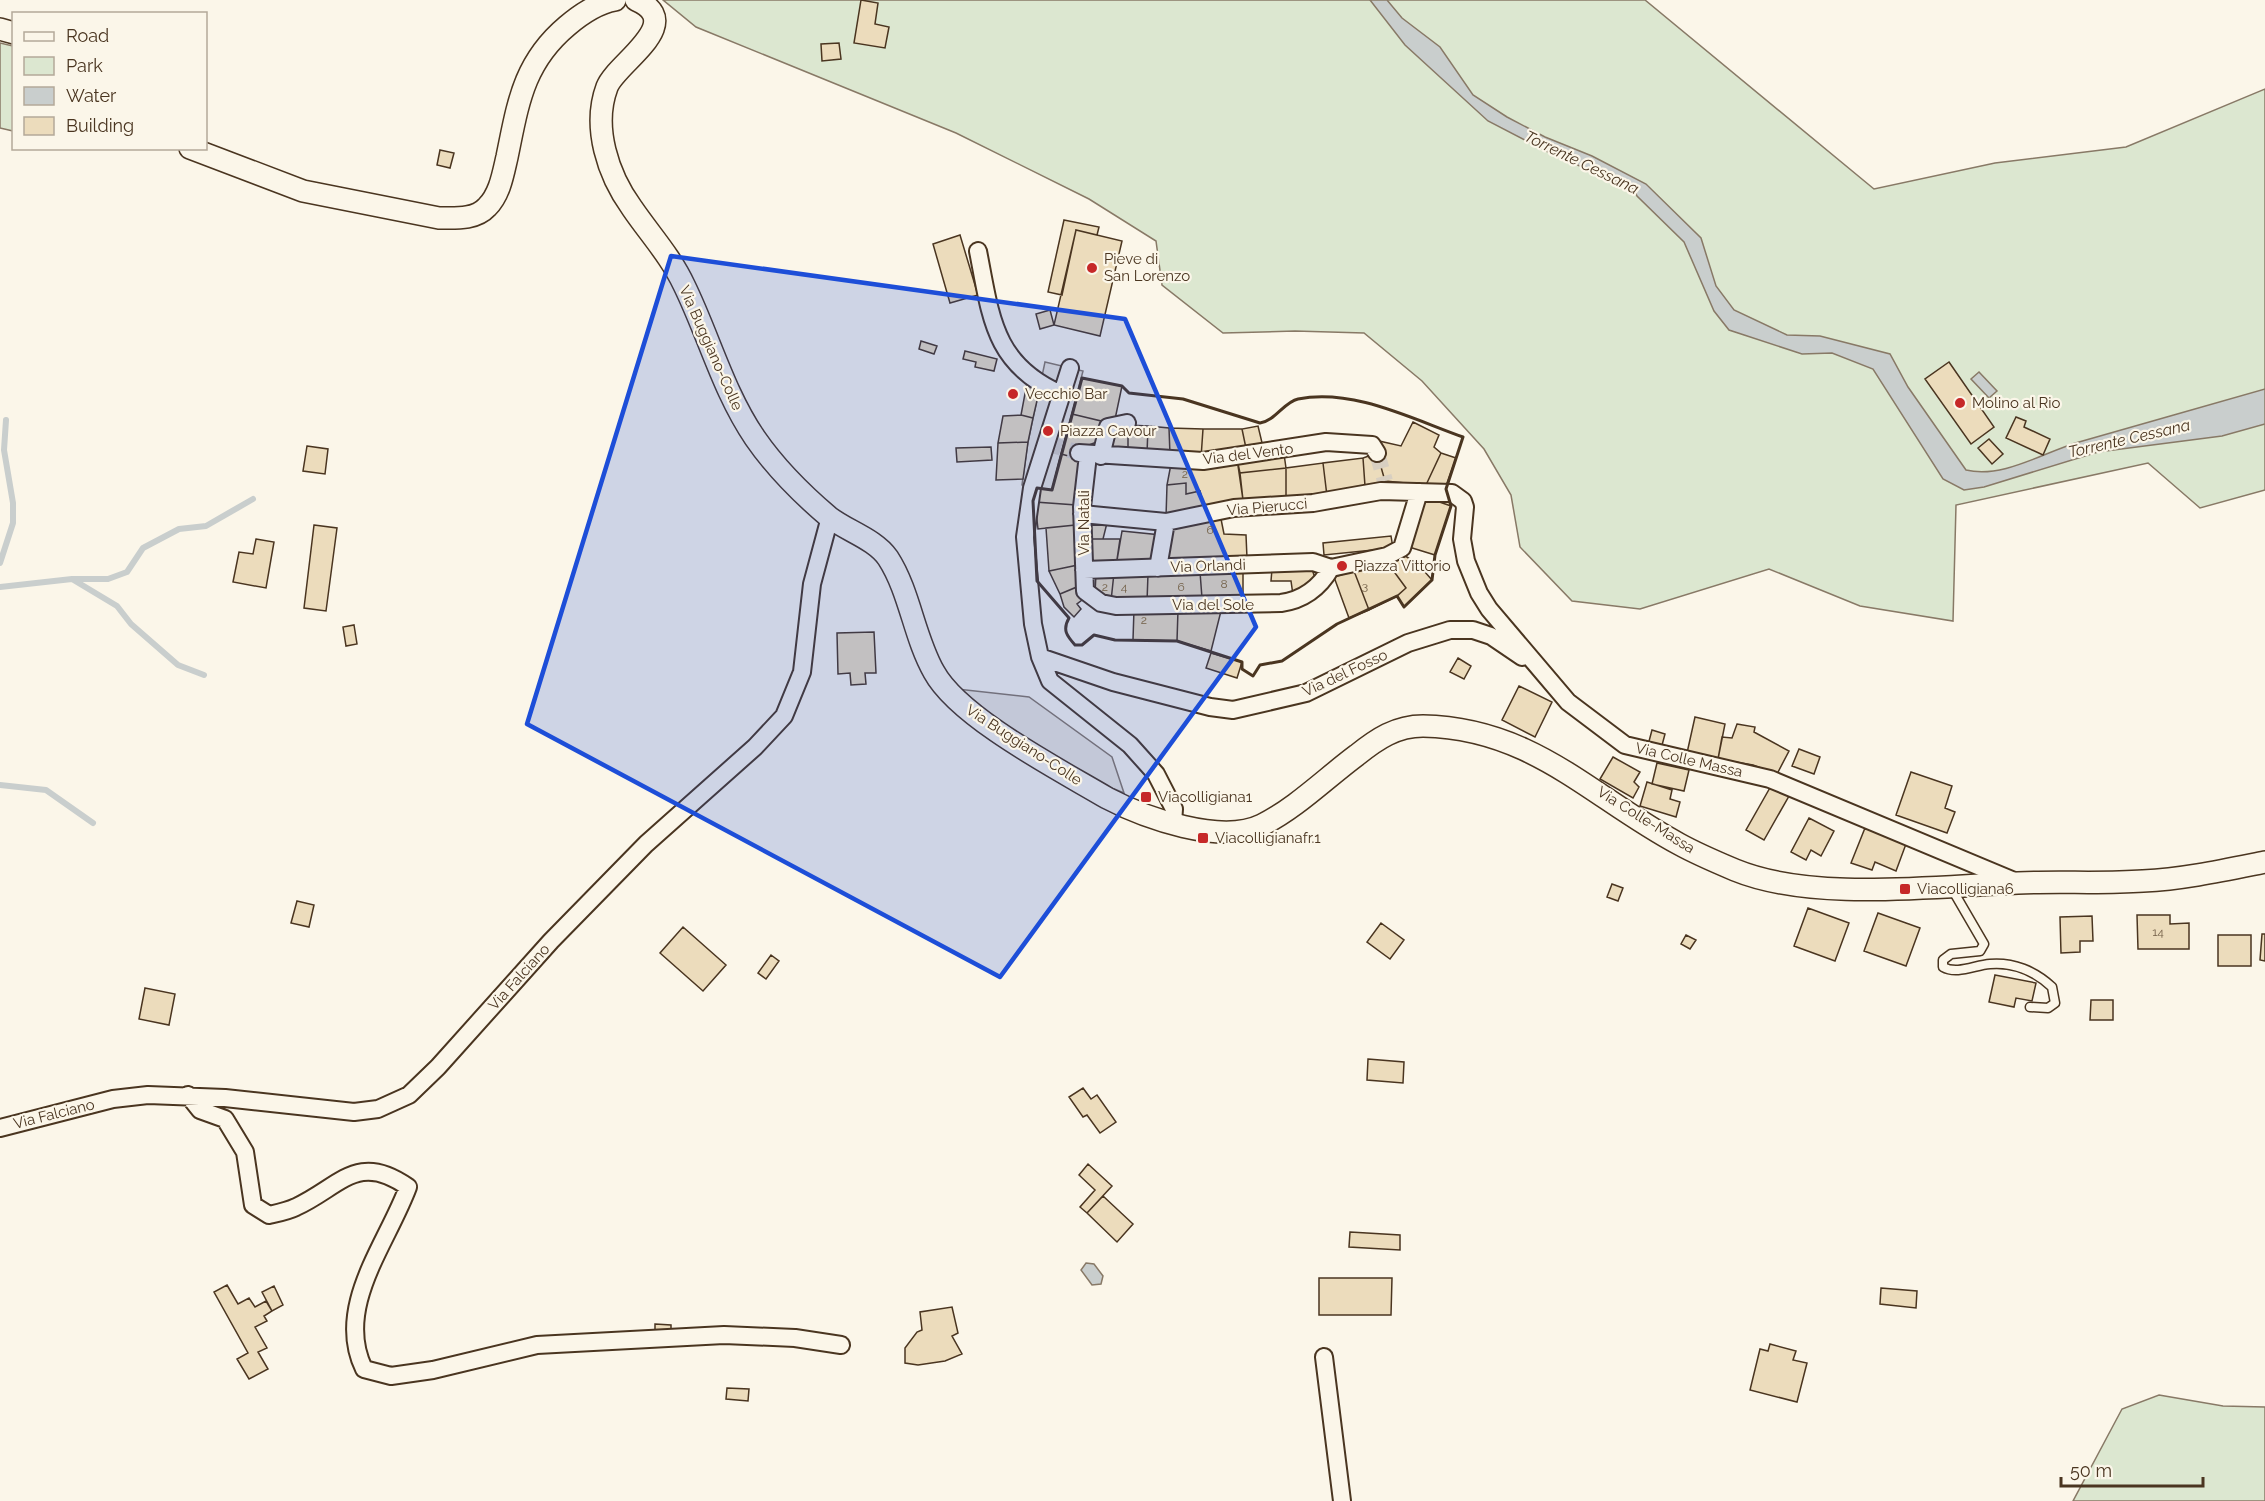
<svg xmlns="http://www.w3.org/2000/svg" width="2265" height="1501" viewBox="0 0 2265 1501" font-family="Raleway,sans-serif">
<rect width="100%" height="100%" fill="#fbf6e9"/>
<!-- green -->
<path fill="#dce7d0" stroke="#887966" stroke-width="1.5" d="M663,0h982l229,189 121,-26 131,-16 139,-58v401l-65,18 -52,-45 -192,42 -3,116 -93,-15 -91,-37 -129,40 -68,-8 -52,-54 -9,-52 -27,-46 -62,-68 -58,-48 -69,-2 -72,2 -61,-48 -6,-44 -67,-42 -133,-66 -260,-106z
M0,43l13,3v85l-13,-3z
M2159,1395l64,11 42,1v94h-192l49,-92z"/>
<!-- parking -->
<path fill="#ede7d9" stroke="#887966" stroke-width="1.5" d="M1045,362l38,9 -31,119 -30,-5 6,-43z
M957,689l72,8 83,60 12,36 -34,-14 -93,-59z"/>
<!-- water -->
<path fill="#c9cecd" stroke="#887966" stroke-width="1.5" d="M1370,0h17l15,18 38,29 33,48 34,22 38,20 47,19 54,28 55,54 15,48 18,24 53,25 33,1 70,18 18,33 58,83c37,9 78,-18 113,-28 62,-18 124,-35 186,-53v35l-43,12 -124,16 -114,35 -20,3 -21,-11 -70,-110 -41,-16 -30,1 -73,-24 -15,-19 -30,-69 -47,-46 -3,-7 -80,-34 -66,-34 -83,-76z
M1979,372l18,19 -8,7 -18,-19z
M1086,1263l8,1 9,12 -2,8 -9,1 -11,-15z"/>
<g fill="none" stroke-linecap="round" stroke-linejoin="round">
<!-- stream -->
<path stroke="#c9cecd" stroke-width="6" d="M0,563l13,-40v-20l-9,-53 2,-30
M73,579h35l19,-7 16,-24 36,-19 27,-3 47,-27
M0,587l72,-8 45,27 14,18 47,41 26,10
M0,785l46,5 47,33"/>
</g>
<!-- building -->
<path fill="#ecdcbc" stroke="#4a3520" stroke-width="1.5" d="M861,0l17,3 -3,21 14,3 -4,21 -31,-5z
M839,43l2,16 -19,2 -1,-17z
M440,150l14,3 -4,15 -13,-3z
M1064,220l35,7 -2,8 -21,-5 -14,65 -14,-3z
M1076,230l46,11 -22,95 -46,-11z
M960,235l18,60 -28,8 -17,-59z
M1050,310l4,15 -14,4 -4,-15z
M921,341l16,5 -3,8 -15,-5z
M965,351l32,8 -3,12 -19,-4 1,-5 -13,-3z
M1949,362l45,65 -23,17 -46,-65z
M1082,378l40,8 -8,38 -42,-10z
M1027,383l12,9 -6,26 -12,-3z
M1072,414l29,7 1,19 -16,6 -6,13 -19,-5z
M1021,415l12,3 -5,24 -30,1 5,-27z
M2016,417l10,4 -2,6 26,12 -7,16 -37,-17z
M1413,422l26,13 -5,12 7,6 -15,32 -41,-4 -8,-28 2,-12 22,5z
M1128,425l20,1 -1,28 -19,-1z
M1128,425v28l-20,-1 4,-22z
M1148,426l21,2 1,27 -23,-1z
M1258,426l6,25 -17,2 -5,-24z
M1169,428l34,1 -2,29 -31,-3z
M1203,429h39l5,24 -46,5z
M1989,439l14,15 -11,10 -14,-16z
M1028,442l-5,37 -27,1 2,-37z
M307,446l21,3 -3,25 -22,-3z
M991,447l1,13 -35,2 -1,-14z
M1377,453l8,28 -20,5 -2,-28z
M1441,453l15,5 -10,28 -20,-1z
M1061,454l19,5 -4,46 -41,-3 2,-14 15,2z
M1284,454l2,14 -46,5 -3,-14z
M1363,458l2,28 -38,10 -4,-33z
M1237,459l6,41 -38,11 -5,-20 -14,3v-11l-19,2 4,-21z
M1323,463l4,33 -41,2v-30z
M1286,468v30l-43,2 -3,-27z
M1186,483v11l14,-3 5,20 -39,6 1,-32z
M1425,497l26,9 -16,49 -26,-8z
M1425,497l25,2 1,7z
M1035,502l41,3 -1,20 -37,4z
M1220,514l4,20 22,1 1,23 -83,6 8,-36z
M1086,518l22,1 -5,20h-16z
M314,525l23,3 -11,83 -22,-3z
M1075,525l3,40 -29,6 -3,-43z
M1122,531l39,4 -6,30 -39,1z
M1391,536l2,12 -69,7 -1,-12z
M256,539l18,3 -8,46 -33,-6 6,-30 14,2z
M1087,539h33l-4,27 -29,1z
M1399,552l19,12 14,16 -28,27 -7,-11 9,-8 -19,-26z
M1387,562l19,26 -9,8 -28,14 -15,-39z
M1078,565l1,21 -19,8 -11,-23z
M1311,566l5,15 -23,14 -2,-14h-20l1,-12z
M1243,568v30h-41l-2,-26z
M1354,571l15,39 -20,8 -15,-41z
M1200,572l2,26 -55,4 1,-28z
M1096,573h18l-3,28 -16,-7z
M1114,573l34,1 -1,28 -36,-1z
M1077,587l9,10 -9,7 4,5 -7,8 -10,-10 -4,-13z
M1134,609l44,1 -1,31 -44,-1z
M1178,610l43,1 -10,40 -34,-10z
M354,625l3,19 -11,2 -3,-19z
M874,632l2,41h-11l1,11 -15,1 -1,-12 -12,1 -1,-41z
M1211,653l31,9 -5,16 -31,-10z
M1458,658l13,8 -7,13 -14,-7z
M1519,686l33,16 -17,35 -33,-17z
M1695,717l30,7 -7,35 -31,-6z
M1737,724l18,3 -1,5 35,19 -12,23 -24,-9 -35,-6 4,-22 10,1z
M1652,730l13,4 -4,15 -13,-4z
M1799,749l21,8 -6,17 -22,-8z
M1613,757l27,15 -6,10 5,5 -6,11 -33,-19z
M1657,763l32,7 -5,21 -32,-7z
M1911,772l41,14 -7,22 10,4 -8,21 -51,-18z
M1647,782l25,8 -2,9 10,3 -4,15 -36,-11z
M1771,786l18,10 -25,44 -18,-10z
M1809,818l25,13 -13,25 -10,-6 -5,10 -15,-8z
M1865,828l41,16 -10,27 -21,-9 -3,8 -21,-7z
M1612,884l11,4 -5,13 -11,-4z
M297,901l17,4 -5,22 -18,-4z
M1808,908l41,15 -14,38 -41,-15z
M1878,913l42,15 -14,38 -42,-15z
M2137,915h33v9l19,-1v26h-51z
M2092,916l1,25h-13v11l-19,1 -1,-36z
M1381,923l23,17 -14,19 -23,-17z
M683,927l43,38 -23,26 -43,-38z
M2262,934h3v27l-5,-1z
M1686,935l10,5 -6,9 -9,-5z
M2218,935h33v31h-33z
M771,955l8,6 -13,18 -8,-6z
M1995,975l41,8 -4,18 -16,-3 -2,9 -25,-5z
M145,988l30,6 -6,31 -30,-6z
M2091,1000h22v20h-23z
M1368,1059l36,3 -1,21 -36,-3z
M1083,1088l8,11 6,-4 19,27 -16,11 -13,-18 -4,2 -14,-20z
M1088,1164l24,22 -25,27 -7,-6 15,-17 -16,-15z
M1103,1196l30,28 -16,18 -30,-29z
M1350,1232l50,3v15l-51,-3z
M1319,1278h73l-1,37h-72z
M227,1285l11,19 11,-6 6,9 11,-6 6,10 -8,5 3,5 -12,6 12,21 -9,4 10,17 -19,10 -12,-20 11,-6 -34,-61z
M274,1286l9,19 -11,6 -10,-19z
M1881,1288l36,3 -1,17 -36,-4z
M952,1307l6,26 -6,3 10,18 -17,7 -27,4 -13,-2v-15l12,-16 5,-2 -2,-18z
M655,1324l16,1v10l-16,-1z
M1770,1344l26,7 -3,9 14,3 -10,39 -47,-12 10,-41 8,2z
M727,1388l22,1 -1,12 -22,-2z"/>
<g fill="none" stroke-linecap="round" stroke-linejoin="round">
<!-- minor-tunnel -->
<path stroke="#d8cfc1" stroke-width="16" stroke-dasharray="16 8" stroke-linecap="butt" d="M1046,443l33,10
M1377,453l8,28"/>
<defs>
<path id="service" d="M1952,889l32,55 -4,7 -29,3 -8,6v7c14,8 32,-2 47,-3 23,-2 45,7 62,23l3,16 -7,5 -18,-1"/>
<path id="minor" d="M978,251c13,66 15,113 83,143
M1070,368l-38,120 -7,49 8,87 7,33 10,24 80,64 26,29 18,35 -1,14
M1079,453l124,8 123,-19 46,3 5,8
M1088,455l-6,52 3,84 16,12 15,3 165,-3c22,-3 39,-16 50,-35
M1101,456l7,-29 19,-4
M1082,514l84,8 68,-14 79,-5 68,-12 71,2 11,8 2,6 -3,32 4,22 13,32 10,16 79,93 57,43 145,34 244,102
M1158,568l8,-46
M1331,568l56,-12 15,-8 17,-56
M1084,570l229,-8 18,6
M1040,657l73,25 97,25 23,3 73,-17 102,-50 42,-13h23l18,6 31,21
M188,1095l12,15 25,9 20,33 8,53 16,10c9,-2 19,-4 27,-8 44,-20 61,-56 112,-20 -21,57 -74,120 -44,182l27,7 42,-6 104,-25 187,-10 71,3 46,7
M0,1128l113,-29 35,-4 77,3 129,14 24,-3 31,-14 29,-28 113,-126 95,-97 109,-97 29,-31 18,-44 10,-88 18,-67
M1324,1357l18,144"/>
<path id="tertiary" d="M636,0c52,23 -20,63 -29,87 -15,40 1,88 25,121 17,25 39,49 52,77 25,51 39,106 71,153 20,29 48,57 74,79 18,14 46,22 59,41 22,34 26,79 46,114 25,46 126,98 173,126 38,20 114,47 155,27 34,-17 64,-47 95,-70 20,-16 39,-29 66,-29 110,2 168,71 256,118 18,10 37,18 56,26 78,32 200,16 283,13 42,-2 83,1 125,-2 41,-2 82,-11 122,-19
M0,29l14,4
M190,148l113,43 136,27c16,0 36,2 48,-11 13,-13 16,-33 20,-50 11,-53 16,-94 60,-131 13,-11 31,-23 48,-26"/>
</defs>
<!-- service casing -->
<use href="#service" stroke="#4a3520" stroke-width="11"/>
<!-- minor casing -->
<use href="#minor" stroke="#4a3520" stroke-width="20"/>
<!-- tertiary casing -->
<use href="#tertiary" stroke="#4a3520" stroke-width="24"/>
<!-- service -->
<use href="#service" stroke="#fbf6e9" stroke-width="8"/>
<!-- minor -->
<use href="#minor" stroke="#fbf6e9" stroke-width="16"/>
<!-- tertiary -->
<use href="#tertiary" stroke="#fbf6e9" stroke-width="21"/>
<!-- wall -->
<path stroke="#4a3520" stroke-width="3" d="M1082,378l40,8 7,7 54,6 77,24c15,-2 24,-21 38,-24 55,-11 114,20 165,38l-17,52 5,17 -16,49 -3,25 -28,27 -7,-11 -60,28 -55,37 -22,4 -7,11 -11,-7v-7l-65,-21 -62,-1 -21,-5 -12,10h-7c-8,-9 -13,-15 -6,-27l-32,-37 -4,-80 4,-13 15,2z"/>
</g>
<!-- marked area -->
<path fill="#1d4ed8" fill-opacity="0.2" stroke="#1d4ed8" stroke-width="4.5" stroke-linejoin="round" d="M671,256l454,63 131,308 -256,350 -473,-253z"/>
<!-- markers -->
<g fill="#c62828" stroke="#fbf6e9" stroke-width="2">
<circle cx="1092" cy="268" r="6"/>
<circle cx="1013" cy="394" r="6"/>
<circle cx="1960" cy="403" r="6"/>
<circle cx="1048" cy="431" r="6"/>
<circle cx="1342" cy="566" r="6"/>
<rect x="1140" y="791" width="12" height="12" rx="3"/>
<rect x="1197" y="832" width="12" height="12" rx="3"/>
<rect x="1899" y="883" width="12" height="12" rx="3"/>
</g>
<g text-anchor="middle" stroke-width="4.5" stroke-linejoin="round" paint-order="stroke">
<!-- number labels -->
<g font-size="12" fill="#725f47">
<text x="1185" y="478">2</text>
<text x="1210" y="534">6</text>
<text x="1224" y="588">8</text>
<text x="1365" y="590">3</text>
<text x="1105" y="591">2</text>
<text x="1124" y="591">4</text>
<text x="1181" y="591">6</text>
<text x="1144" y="624">2</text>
<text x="2158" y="936">14</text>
</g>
<!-- poi labels -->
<g font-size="15" fill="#4a3520" stroke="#fbf6e9" text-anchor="start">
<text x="1104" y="264">Pieve di<tspan x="1104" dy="17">San Lorenzo</tspan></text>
<text x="1025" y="399">Vecchio Bar</text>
<text x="1972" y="408">Molino al Rio</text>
<text x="1060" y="436">Piazza Cavour</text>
<text x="1354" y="571">Piazza Vittorio</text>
<text x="1158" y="802">Viacolligiana1</text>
<text x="1215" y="843">Viacolligianafr.1</text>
<text x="1917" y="894">Viacolligiana6</text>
</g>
<!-- street labels -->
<g font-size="15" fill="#4a3520" stroke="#fbf6e9">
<text transform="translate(711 348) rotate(66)" y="5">Via Buggiano-Colle</text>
<text transform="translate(1248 454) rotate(-7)" y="5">Via del Vento</text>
<text transform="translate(1267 507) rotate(-5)" y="5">Via Pierucci</text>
<text transform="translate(1084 523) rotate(-90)" y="5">Via Natali</text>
<text transform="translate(1208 566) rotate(-2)" y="5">Via Orlandi</text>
<text x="1213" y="610">Via del Sole</text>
<text transform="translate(1345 673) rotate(-25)" y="5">Via del Fosso</text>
<text transform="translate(1024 745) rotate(33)" y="5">Via Buggiano-Colle</text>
<text transform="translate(1689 760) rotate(13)" y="5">Via Colle Massa</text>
<text transform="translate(1646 820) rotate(32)" y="5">Via Colle-Massa</text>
<text transform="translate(519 977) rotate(-48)" y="5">Via Falciano</text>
<text transform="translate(54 1114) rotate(-14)" y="5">Via Falciano</text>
</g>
<!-- water labels -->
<g font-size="16" font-style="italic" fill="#4a3520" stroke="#fbf6e9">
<text transform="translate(1582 162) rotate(26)" y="6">Torrente Cessana</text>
<text transform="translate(2129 438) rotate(-13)" y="6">Torrente Cessana</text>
</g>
</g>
<!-- legend -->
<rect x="12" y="12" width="195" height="138" fill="#fbf6e9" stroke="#b4a999" stroke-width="1.5"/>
<rect x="24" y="32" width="30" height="9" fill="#fbf6e9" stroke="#b4a999" stroke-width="1.5"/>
<text x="66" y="42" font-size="18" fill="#4a3520">Road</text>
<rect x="24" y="57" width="30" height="18" fill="#dce7d0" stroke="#b4a999" stroke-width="1.5"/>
<text x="66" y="72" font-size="18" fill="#4a3520">Park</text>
<rect x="24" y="87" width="30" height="18" fill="#c9cecd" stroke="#b4a999" stroke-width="1.5"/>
<text x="66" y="102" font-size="18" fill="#4a3520">Water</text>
<rect x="24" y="117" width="30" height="18" fill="#ecdcbc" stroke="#b4a999" stroke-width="1.5"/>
<text x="66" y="132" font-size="18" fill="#4a3520">Building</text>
<!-- scale -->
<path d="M2061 1477v9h142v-9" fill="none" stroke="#4a3520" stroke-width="3"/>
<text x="2070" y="1477" font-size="18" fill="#4a3520" stroke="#fbf6e9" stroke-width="4.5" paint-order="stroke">50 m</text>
</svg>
